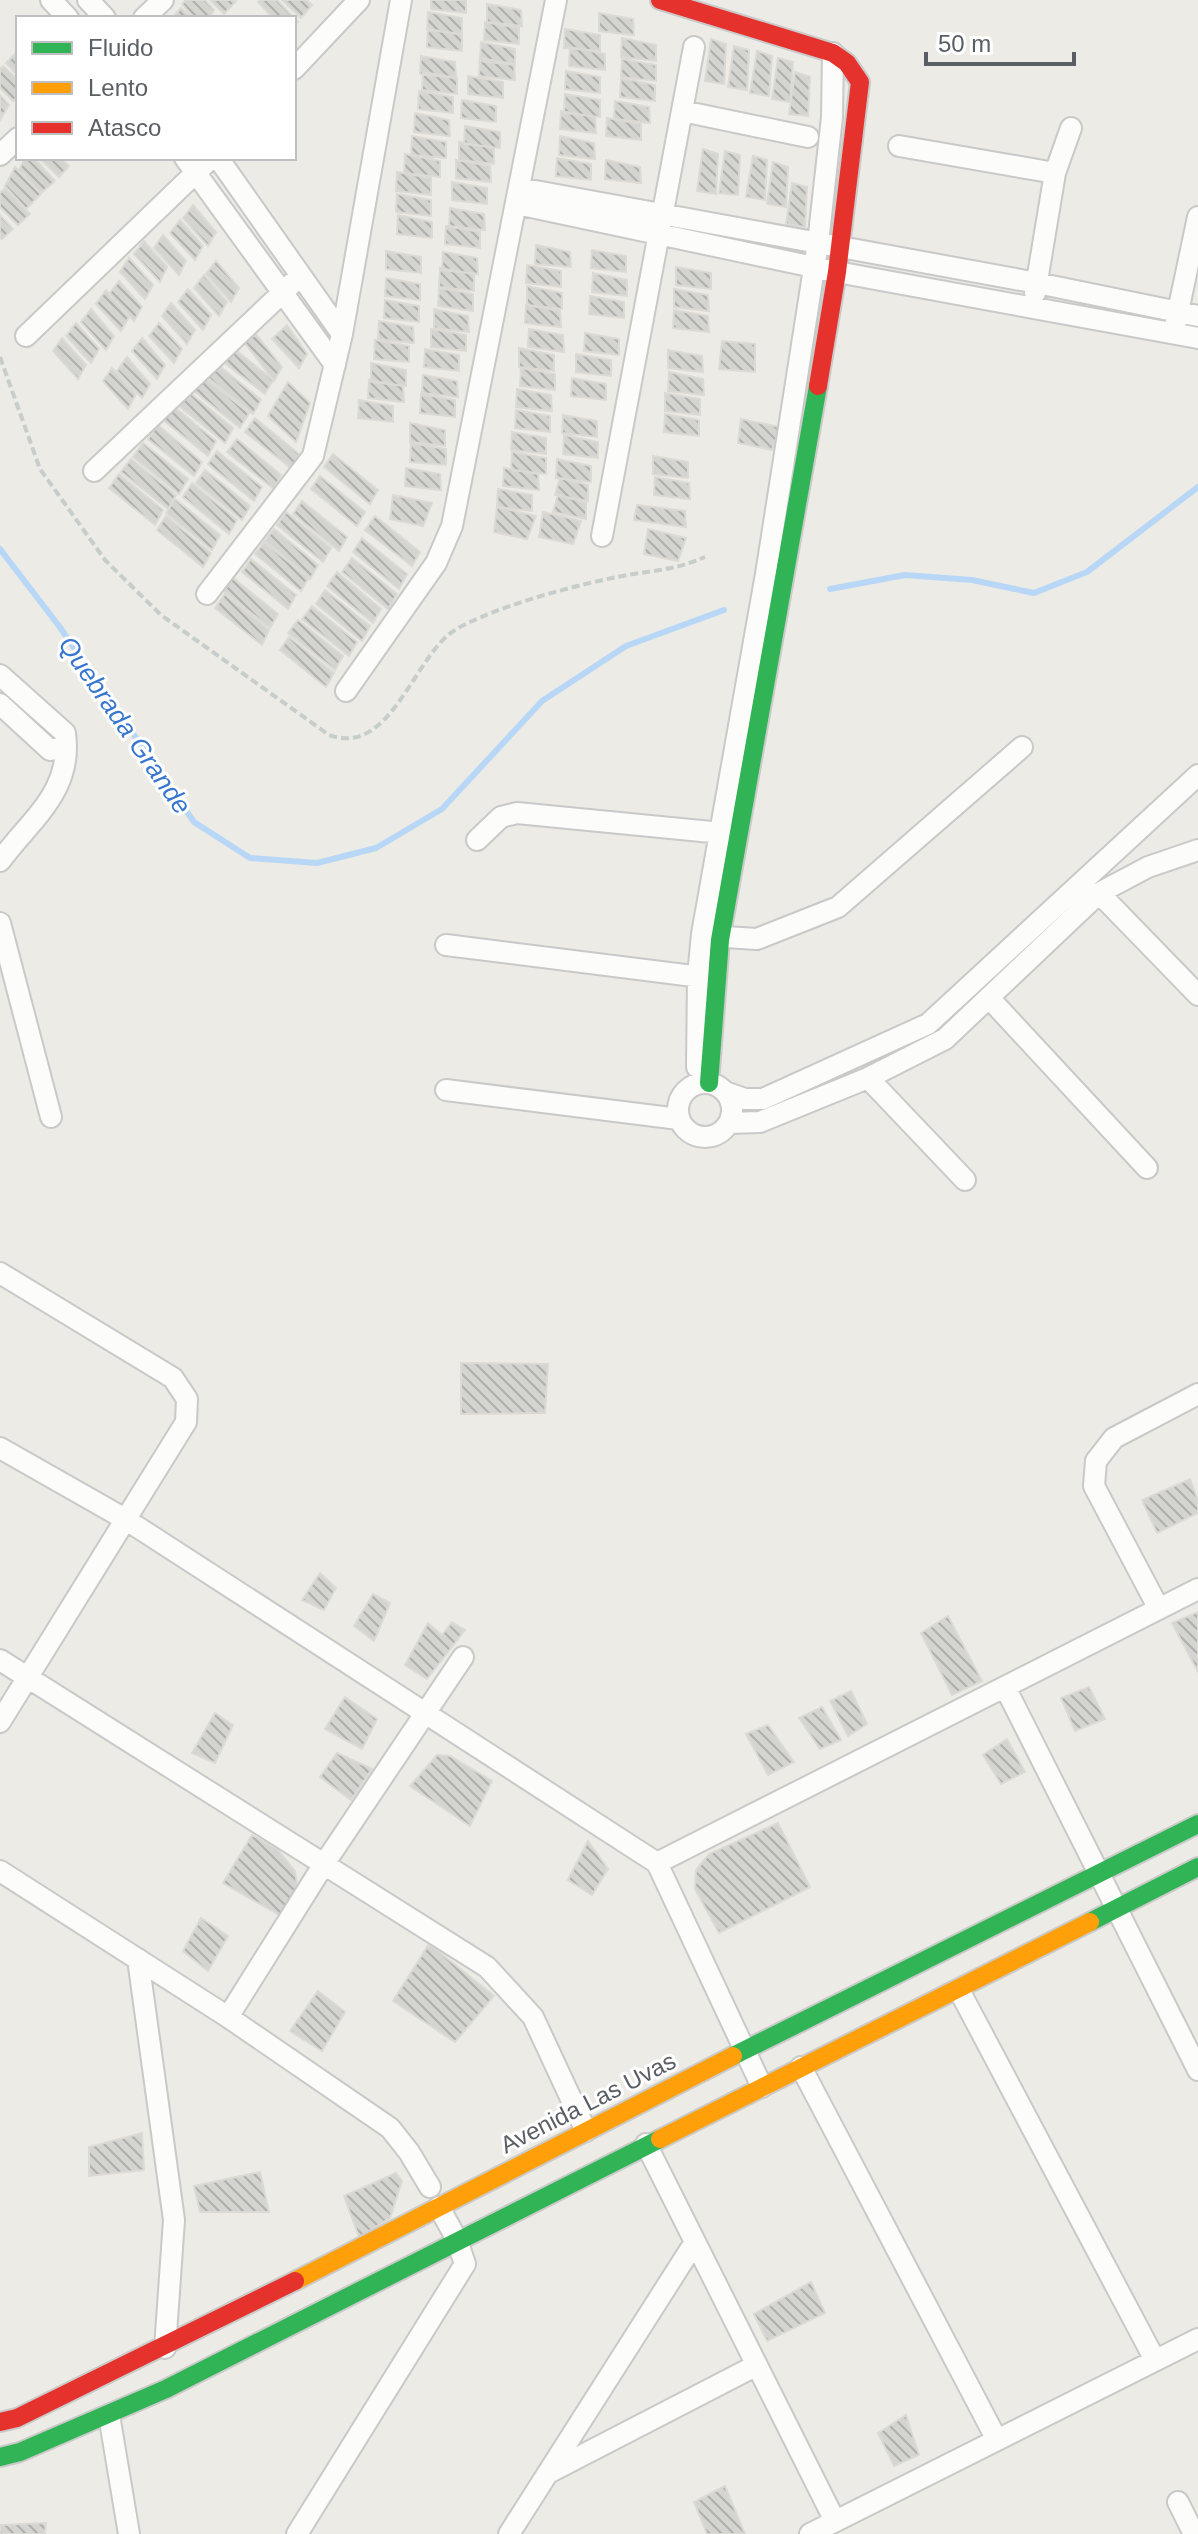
<svg xmlns="http://www.w3.org/2000/svg" width="1198" height="2534" viewBox="0 0 1198 2534" font-family="Arial,sans-serif">
<defs>
<pattern id="building-back-hatch" width="6" height="6" patternUnits="userSpaceOnUse" patternTransform="scale(2)"><rect width="6" height="6" fill="#d4d4d0"/><path d="M-1 5l2 2M0 0l6 6M5-1l2 2" fill="none" stroke="#afafac"/></pattern>
</defs>
<rect width="100%" height="100%" fill="#ecebe5"/>
<g fill="none" stroke-linecap="round" stroke-linejoin="round">
<!-- stream -->
<path stroke="#b8d7f7" stroke-width="6" d="M0,549l59,77 135,196 56,36 67,5 59,-15 66,-39 100,-108 84,-55 98,-36
M830,589l75,-14 67,5 62,13 53,-21 111,-85"/>
</g>
<!-- building -->
<path fill="url(#building-back-hatch)" stroke="#dcdad4" stroke-width="2" d="M186,0h19l9,10 -5,8h-15l-12,-14z
M210,0h24l2,1 -12,13z
M260,0h17l21,22 -4,3v-7h-21l-15,-16z
M282,0h25l5,5 -11,13z
M431,0h35v13l-35,-4z
M487,4l34,6 1,16 -35,-4z
M181,8l11,10h-20z
M428,12l34,6v16l-35,-4z
M599,13l34,6 1,16 -35,-4z
M485,22l34,6v16l-35,-4z
M428,29l34,6v16l-35,-4z
M565,29l35,6v16l-36,-3z
M622,38l34,7v16l-35,-4z
M711,39l15,5 -2,40 -19,-3z
M481,42l34,7v16l-35,-4z
M734,46l15,4 -2,40 -19,-3z
M570,47l35,7v16l-36,-4z
M757,51l15,5 -3,40 -19,-3z
M17,52h1v24l-12,-13z
M421,56l34,6 1,16 -36,-4z
M480,58l34,6 1,16 -36,-4z
M778,58l15,4 -3,40 -18,-3z
M622,59l34,6v16l-35,-4z
M3,66l15,14v16l-5,5 -13,-13v-19z
M566,71l34,6v16l-35,-4z
M423,72l34,6v16l-35,-4z
M795,72l15,5 -2,39 -19,-2z
M468,76l35,6v16l-35,-4z
M621,78l34,7v16l-35,-4z
M419,91l34,6v16l-35,-4z
M565,94l35,6v17l-36,-4z
M0,95l9,10 -9,15z
M462,100l34,6v16l-35,-4z
M615,101l34,6 1,16 -36,-4z
M561,111l34,6 1,16 -36,-4z
M415,113l34,7 1,16 -36,-4z
M607,118l34,6v16l-35,-4z
M465,126l35,6v16l-36,-4z
M412,136l34,6v16l-35,-3z
M560,136l34,7 1,16 -36,-4z
M459,142l35,6v16l-35,-4z
M703,149l15,5 -2,40 -19,-3z
M725,151l15,4 -2,40 -19,-2z
M405,154l35,7v16l-36,-4z
M753,156l14,4 -2,40 -19,-3z
M25,158h9l21,23 -14,12 -22,-23z
M39,158h22l8,8 -10,11z
M557,158l34,6v16l-35,-4z
M456,160l34,6 1,16 -35,-4z
M606,160l34,7 1,16 -36,-4z
M773,162l15,5 -2,40 -19,-3z
M15,167l26,27 -15,15 -21,-23z
M397,172l34,6v17l-35,-4z
M452,182l35,6v16l-35,-4z
M792,183l15,4 -2,40 -19,-3z
M5,188l25,26 -12,11 -18,-18v-14z
M397,194l34,6v16l-35,-4z
M193,205l23,27 -8,14 -25,-28z
M450,208l34,6 1,16 -36,-4z
M0,215l13,14 -11,10 -2,-2z
M398,215l34,7v16l-35,-4z
M180,220l23,26 -8,14 -25,-27z
M446,226l34,6v16l-35,-4z
M163,235l23,26 -7,14 -25,-27z
M144,241l23,26 -7,15 -26,-28z
M536,245l34,7 1,15 -36,-3z
M592,250l34,6v16l-35,-4z
M386,251l35,6v16l-35,-4z
M443,252l34,6 1,16 -36,-4z
M129,258l24,27 -8,14 -25,-27z
M216,261l23,27 -8,14 -25,-28z
M527,265l34,6v16l-35,-4z
M676,267l35,6v16l-35,-4z
M440,268l34,6v17l-35,-4z
M593,273l34,7v16l-35,-4z
M204,275l23,27 -8,14 -25,-28z
M386,278l34,6v16l-35,-4z
M119,281l23,26 -8,14 -25,-27z
M527,286l35,7v16l-35,-4z
M439,288l34,6v17l-35,-5z
M188,289l23,26 -8,15 -25,-28z
M674,289l34,6 1,16 -35,-4z
M106,290l23,27 -8,14 -25,-27z
M590,296l34,6v16l-35,-4z
M385,300l34,6v16l-35,-4z
M171,303l24,27 -8,14 -25,-28z
M526,305l34,6 1,16 -36,-4z
M91,309l23,27 -8,14 -25,-28z
M434,309l34,7 1,16 -35,-4z
M674,310l34,6 1,16 -36,-4z
M379,321l34,6 1,16 -36,-4z
M76,323l23,26 -8,14 -25,-27z
M159,323l23,26 -8,14 -25,-27z
M287,325l20,29 -8,14 -27,-29z
M431,329l35,6v16l-35,-4z
M529,329l34,6 1,17 -36,-5z
M585,333l34,6v16l-35,-4z
M256,334l26,33 -8,14 -29,-38z
M62,338l24,27 -8,14 -25,-28z
M142,338l23,27 -8,14 -25,-28z
M375,340l34,6v16l-35,-3z
M722,341l33,3v28l-36,-3z
M228,344l45,36 -8,14 -47,-36z
M519,348l35,7v16l-35,-4z
M425,349l34,6v16l-35,-4z
M668,350l34,6 1,16 -35,-4z
M576,354l35,6v16l-35,-4z
M127,357l23,27 -8,14 -25,-27z
M371,363l35,7v16l-35,-4z
M217,364l44,36 -8,14 -46,-37z
M112,368l24,26 -8,15 -25,-28z
M521,368l34,6v16l-35,-4z
M669,372l34,7 1,16 -36,-4z
M423,375l34,6 1,16 -36,-4z
M204,377l45,36 -9,15 -46,-37z
M572,378l34,6v16l-35,-4z
M369,380l34,6 1,16 -36,-4z
M288,382l22,21 -14,39 -28,-26z
M517,389l34,6 1,16 -36,-4z
M189,392l44,36 -8,15 -46,-37z
M665,393l35,6v16l-35,-4z
M421,394l34,6v17l-35,-4z
M359,400l34,6v16l-35,-4z
M172,405l44,36 -8,15 -46,-37z
M516,410l34,6v16l-35,-4z
M665,414l34,6v16l-35,-4z
M563,415l34,6v16l-35,-4z
M255,418l44,36 -7,15 -47,-37z
M741,419l39,8 -8,23 -34,-7z
M410,423l35,7v16l-35,-4z
M158,425l44,37 -8,14 -46,-37z
M512,432l34,6v16l-35,-4z
M564,435l34,7v16l-35,-4z
M237,439l44,36 -7,14 -47,-37z
M143,443l45,36 -9,15 -46,-37z
M411,443l35,6v16l-36,-3z
M217,451l45,36 -8,14 -46,-37z
M512,452l34,6v16l-35,-4z
M333,454l45,36 -8,14 -46,-37z
M653,456l35,6v16l-35,-4z
M131,459l45,36 -8,14 -47,-37z
M557,459l34,7v16l-35,-4z
M406,468l34,6 1,16 -36,-4z
M504,468l34,6 1,16 -36,-4z
M205,470l45,36 -8,14 -46,-37z
M119,474l44,36 -8,15 -46,-37z
M320,476l45,36 -8,14 -46,-37z
M655,477l34,6 1,16 -36,-4z
M560,478l28,7v16l-33,-6z
M192,483l45,37 -8,14 -46,-37z
M498,489l34,6v16l-35,-4z
M393,495l39,8 -9,23 -33,-7z
M558,495l28,8v16l-33,-7z
M175,499l45,36 -8,15 -46,-37z
M302,501l45,36 -8,14 -46,-37z
M637,505l48,6 1,16 -52,-7z
M497,507l39,9 -9,23 -33,-7z
M286,512l45,36 -8,14 -46,-37z
M543,512l38,9 -8,23 -34,-7z
M166,516l45,37 -8,14 -46,-37z
M375,516l45,36 -8,14 -47,-36z
M274,529l44,36 -8,14 -46,-37z
M648,529l38,9 -8,23 -34,-7z
M362,538l45,36 -8,15 -46,-37z
M265,541l44,36 -8,14 -46,-37z
M352,558l45,36 -9,15 -46,-37z
M251,559l45,36 -8,14 -46,-37z
M337,572l44,37 -8,14 -46,-37z
M233,578l45,36 -8,14 -46,-37z
M325,590l45,36 -8,15 -46,-37z
M225,594l44,36 -7,15 -47,-37z
M312,606l45,36 -8,14 -47,-37z
M298,620l45,36 -8,14 -47,-37z
M289,637l45,36 -8,14 -46,-37z
M461,1363l87,1 -3,49 -84,1z
M1190,1479l8,21v13l-41,20 -15,-33z
M320,1573l16,15 -12,22 -22,-10z
M373,1594l17,9 -16,38 -20,-15z
M1198,1612v60l-26,-49z
M948,1616l34,65 -30,14 -31,-62z
M452,1622l13,8 -38,49 -22,-14 23,-42 14,12z
M1089,1687l16,32 -30,12 -14,-33z
M851,1691l16,33 -19,12 -18,-35z
M345,1697l32,22 -15,30 -37,-20z
M822,1707l19,33 -21,9 -21,-31z
M215,1713l18,12 -18,38 -23,-10z
M768,1725l26,37 -26,13 -22,-41z
M1007,1739l18,33 -24,12 -18,-29z
M337,1753l35,16 -21,31 -31,-23z
M437,1755l13,1 42,25 -22,45 -60,-40z
M778,1823l32,64 -91,46 -24,-44 1,-19 13,-16z
M252,1835l25,14 18,22 3,19 -17,26 -58,-33z
M588,1841l20,28 -16,26 -24,-15z
M201,1918l27,18 -20,35 -25,-20z
M429,1944l65,52 -39,46 -62,-41z
M318,1991l27,21 -23,39 -32,-20z
M142,2133l2,37 -55,6v-29z
M260,2172l9,40h-69l-6,-26z
M396,2173l6,8 -12,37 -31,19 -15,-41z
M811,2282l14,31 -58,28 -13,-27z
M906,2415l13,40 -25,11 -16,-33z
M725,2486l20,48h-38l-13,-32z
M46,2523l-1,11h-45v-9z"/>
<g fill="none" stroke-linecap="round" stroke-linejoin="round">
<defs>
<path id="street" d="M51,0l17,18
M88,0l17,18
M144,18l19,-18
M294,69l65,-69
M682,111l126,26
M899,146l156,27
M0,155l18,-17
M185,158l150,207
M218,158l124,176
M519,188l518,95 161,33
M517,204l320,68 361,66
M1035,293l20,-120 16,-45
M1175,326l23,-109
M26,336l185,-178
M94,471l206,-195
M602,536l92,-489
M207,594l106,-138 29,-122 59,-334
M0,675l65,58c8,58 -33,85 -65,128
M346,691l90,-128 16,-37 104,-526
M0,704l50,46 14,-3
M477,840l24,-23 16,-4 215,21
M1099,893l99,102
M0,923l51,194
M709,936l48,3 81,-32 184,-160
M446,945l263,33
M990,999l157,169
M697,1067l1,-91 4,-42 64,-360 52,-331 14,-126 1,-64
M868,1078l97,102
M678 1110a27 27 0 1 1 54 0a27 27 0 1 1-54 0Z
M446,1090l233,29
M725,1092l20,7h18l165,-75 270,-249
M729,1123l31,-1 108,-44 77,-39 154,-146 49,-26 50,-17
M0,1273l173,105 14,21 -1,23 -186,300
M0,1448l125,71 532,344 105,224
M1159,1609l-65,-123 2,-25 18,-23 84,-44
M0,1660l487,307 46,50 53,114
M1005,1687l193,383
M657,1863l541,-274
M0,1871l228,146 162,111 19,24 21,35
M138,1959l36,261 -9,128
M959,1990l196,370
M228,2017l96,-153 139,-207
M801,2067l196,373
M646,2144l189,377
M109,2415l20,119
M548,2473l209,-108
M1178,2502l16,32
M297,2534l168,-270 -8,-24 -18,-33
M509,2534l186,-292
M810,2534l388,-195"/>
<path id="fast" d="M709,1083l11,-143 98,-554
M1090,1922l108,-55
M733,2056l465,-232
M0,2457l20,-5 146,-63 494,-250"/>
<path id="slow" d="M660,2139l430,-217
M295,2281l438,-225"/>
<path id="jam" d="M660,0l173,53 14,10 13,19 -23,190 -19,114
M0,2422l17,-4 278,-137"/>
</defs>
<!-- street casing -->
<use href="#street" stroke="#c8c9c8" stroke-width="24"/>
<!-- fast casing -->
<use href="#fast" stroke="#c9cac9" stroke-width="22"/>
<!-- slow casing -->
<use href="#slow" stroke="#c9cac9" stroke-width="22"/>
<!-- jam casing -->
<use href="#jam" stroke="#c9cac9" stroke-width="22"/>
<!-- path -->
<path stroke="#c7cdca" stroke-width="4" stroke-dasharray="8 4" stroke-linecap="butt" d="M0,357l40,112 65,91 56,55 168,120c62,23 85,-80 126,-105 40,-24 127,-47 173,-55 33,-6 43,-4 77,-18"/>
<!-- street -->
<use href="#street" stroke="#fcfcfb" stroke-width="20"/>
<!-- fast -->
<use href="#fast" stroke="#30b455" stroke-width="18"/>
<!-- slow -->
<use href="#slow" stroke="#ff9f0a" stroke-width="18"/>
<!-- jam -->
<use href="#jam" stroke="#e5322d" stroke-width="18"/>
</g>
<g text-anchor="middle" stroke-width="6" stroke-linejoin="round" paint-order="stroke">
<!-- street labels -->
<g font-size="24" fill="#5a5e65" stroke="#fff">
<text transform="translate(588 2103) rotate(-27)" y="8">Avenida Las Uvas</text>
</g>
<!-- water labels -->
<g font-size="26" font-style="italic" fill="#3876cf" stroke="#fff">
<text transform="translate(125 725) rotate(55)" y="9">Quebrada Grande</text>
</g>
</g>
<!-- legend -->
<rect x="16" y="16" width="280" height="144" fill="#ffffff" stroke="#bdbfc1" stroke-width="2"/>
<rect x="32" y="42" width="40" height="12" fill="#30b455" stroke="#bdbfc1" stroke-width="2"/>
<text x="88" y="56" font-size="24" fill="#5a5e65">Fluido</text>
<rect x="32" y="82" width="40" height="12" fill="#ff9f0a" stroke="#bdbfc1" stroke-width="2"/>
<text x="88" y="96" font-size="24" fill="#5a5e65">Lento</text>
<rect x="32" y="122" width="40" height="12" fill="#e5322d" stroke="#bdbfc1" stroke-width="2"/>
<text x="88" y="136" font-size="24" fill="#5a5e65">Atasco</text>
<!-- scale -->
<path d="M926 52v12h148v-12" fill="none" stroke="#5a5e65" stroke-width="4"/>
<text x="938" y="52" font-size="24" fill="#5a5e65" stroke="#ffffff" stroke-width="6" paint-order="stroke">50 m</text>
</svg>
